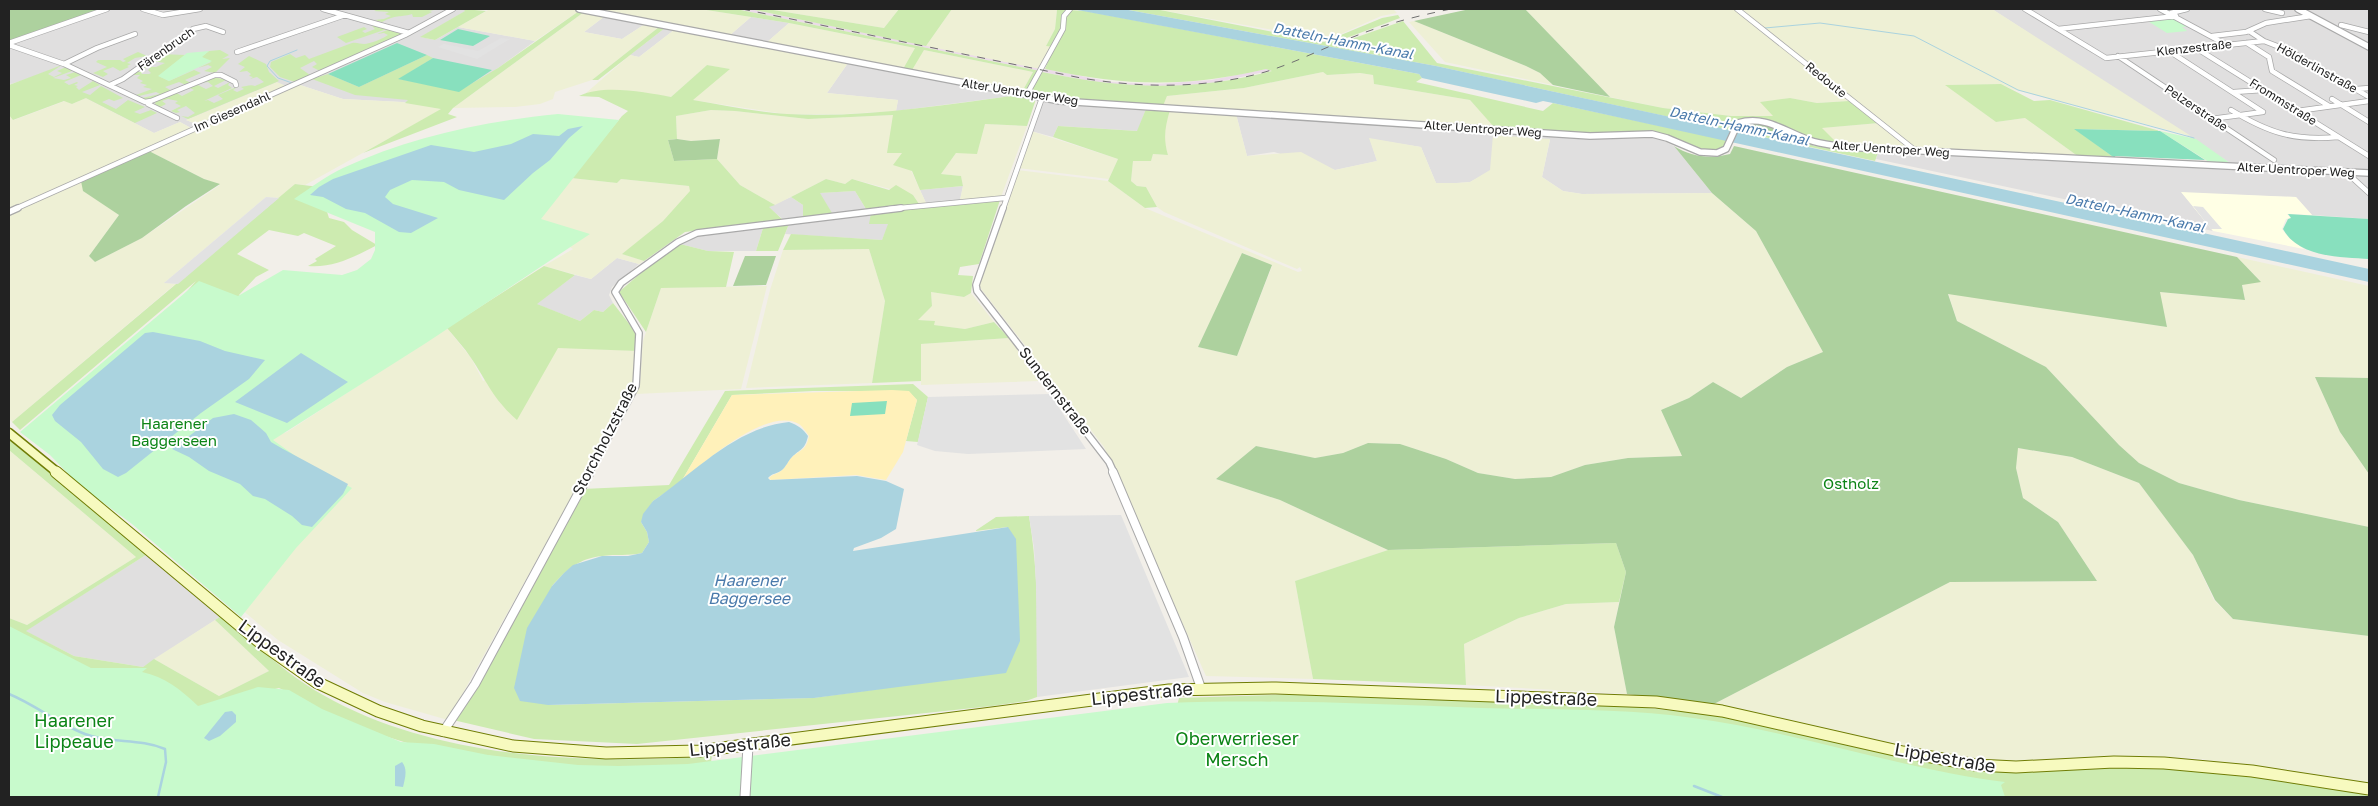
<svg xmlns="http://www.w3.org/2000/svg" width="2378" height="806" viewBox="0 0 2378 806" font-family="'Golos Text',sans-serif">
<rect width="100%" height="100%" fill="#f2efe9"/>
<!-- residential -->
<path fill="#e0dfdf" d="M108,9h361l-48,28 14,3 23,-13 77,14 -93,68 -40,-7 -59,-3 -46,-15 -111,36 13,5 -8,3 -11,-6 -26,11 -115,-58 -28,9 -2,-1v-39z
M1992,9h377v161l-139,-7z
M605,16l40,8 -23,15 -38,-7z
M751,17l38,6 -23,20 -37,-7z
M665,28l9,2 -35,27 -9,-2z
M848,63l171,32 -123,16 2,-11 -71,-7z
M1043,101l103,8 -8,22 -80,-5 -5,11 -22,-6z
M1236,114l369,25 53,-1 16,8 38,47 -130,1 -19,-3 -21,-14 8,-37 -80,42 -13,1h-21l-15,-36 -51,-8 7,22 -42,9 -61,-18 -27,4z
M1879,150l490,25v44l-57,-4 -16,-18 -114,-4 31,38 -337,-72z
M963,186l-3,14 -34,3 -6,-13z
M855,191l11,18 23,15 -7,16 -97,-6 4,-10 -21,-17 23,-10 12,8 28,8 -12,-20z
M763,228l-7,23h-48l-28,-7 20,-10z
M617,258l22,6 -27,23 -3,8 4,8 -10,9 -9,-2 -14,11 -44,-17 39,-29 16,4z
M149,553l74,62 -80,52 -69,-11 -49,-25z"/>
<!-- industrial -->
<path fill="#ebdbe8" d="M736,9h14l291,60 -1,2z
M1045,69l67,13 44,2 55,-4 55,-11 7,1 -64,14 -47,3 -62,-4 -58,-11z"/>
<!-- education -->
<path fill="#ffffe5" d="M2181,192l115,5 16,18 -25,-1 4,4 -5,1 -4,10 7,9 15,11 -91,-18z"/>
<!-- farmland -->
<path fill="#eef0d5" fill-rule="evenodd" d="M490,9h80l9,2 -44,30 -77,-14z
M589,9h111l51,8 -22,19z
M767,9h132l-15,19z
M952,9l105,1 -2,19 -9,17h5l-10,23 -115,-23z
M1155,9h238l4,4 -16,3 -51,23h-5z
M1525,9h209l115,92 -32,2 -27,-5 -29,4 13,14h-43l-68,-8 -53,-11z
M1739,9h253l199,127 -179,-47 -11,-5 -55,1 50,37 29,-4 54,39 -163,-8z
M584,12l21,4 -21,16 38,7 23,-15 14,3 -67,53 -37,12 -2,7 -13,5 -25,3 -62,1z
M1414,21l112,45 14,7 13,12 -108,-23 -36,-40z
M789,23l126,25 -12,21 -137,-26z
M674,30l174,33 -21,30 71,7 -2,11 -50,3h-61l-93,-14 37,-31 -22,-4 -36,32 -51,-7 -34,3 44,-38 9,2z
M924,50l109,22 -10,18 -112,-21z
M1323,72l4,3 33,-2 13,2 1,9 96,16 25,27 -332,-21 4,-10 77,-8z
M277,82l9,4 -87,39 -13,-5z
M297,84l46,15 59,3 40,7 -137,76 -10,-1 -16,14 -13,-1 -102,86 14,1 -5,2 -161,136 -3,-4v-204l72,-33 38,34 -30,41 6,6 47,-24 78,-53 -16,-6 -57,-29z
M86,98l68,35 26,-11 11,6 -182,82v-95l5,5 51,-19 7,3z
M711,110l24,1 73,8 86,-4 -6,38h15l23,50 -7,1 -6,-9 -61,-16 -7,5 -19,-5 -51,26 -35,-20 -23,-26 3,-20 -29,2 -14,-2 -1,-23z
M1170,110l66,4 11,42 54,-4 34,18 42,-9 -8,-23 52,9 15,36h21l13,-1 20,-12 3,-35 57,4 -8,38 21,14 19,3 130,-1 44,38 67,121 -36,15 -46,31 -28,-16 -24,16 -28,12 21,46 -54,2 -43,7 -34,12 -36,2 -37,-6 -32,-14 -46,-15 -32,-1 -25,10 -28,5 -59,-12 -40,33 64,21 108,50 -93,31 18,98 -107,-3 -102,-229 -126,-162 39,-115 91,11 37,27 153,64 4,-1 -2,-4 -3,2 -133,-57 -7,-5 -11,-20 -9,-1 -6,-5 2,-21 18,1 2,-7 15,1 -4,-15v-11zM1243,253l29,13 -35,90 -39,-9z
M1879,123l34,27 -74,-5 -18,-17z
M985,124l42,2 -26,71 -41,3 3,-14 -2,-10 -20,-2 15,-21h21z
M1031,131l87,28 -9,20 -91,-11z
M571,178l46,5 4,-4 68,7 2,5 -28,30 -40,33 21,7 -5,3 -22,-6 -26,21 -47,-13 29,-17 -43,-27z
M869,249l16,52 -13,82 -126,5 24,-98 13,-40z
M2237,257l132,29v92l-54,-1 25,55 29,42v53l-130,-27 -60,-17 -40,-20 -20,-18 -73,-78 -89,-46 -9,-28 219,34 -8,-35 86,8 -3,-16 18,-3z
M767,286l-26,103 -105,5 4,-11 3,-42 18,-53z
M931,292l33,5 7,-4 23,29 -29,7 -32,-4 2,-4 -18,-1 15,-14z
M447,328l24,30 12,23 75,-34 79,4 -4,35 -185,334 -63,-18 -22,-9 -85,-53 -171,-143 180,-65z
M1009,338l30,43 -118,4v-41z
M2017,448l55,9 67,26 54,72 21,45 19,19 136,17v149l-175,-27 -66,-2 -90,8 -50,-1 -276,-58 238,-123 147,-1 -39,-59 -35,-24 -7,-30z
M9,450l127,107 -109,68 -18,-7z
M1619,602l-5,25 13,67 -161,-9 -2,-41 55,-26 47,-14z
M215,620l54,51 -50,25 -65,-37z"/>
<!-- grass -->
<path fill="#cdebb0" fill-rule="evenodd" d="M373,9h66l-10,2 3,1 -10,5h-9l-1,-3c-14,4 -15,0 -30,8l-7,-2 9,-1 7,-3 -6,-2 4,-2 -15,-1 2,-1z
M463,9l23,2 -51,29 -15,-3 45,-26z
M700,9h36l304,62 -15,21 -122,-23 12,-21 -126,-25zM924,50l109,22 -10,18 -111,-20z
M750,9h17l117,19 15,-19h53l-26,37z
M1052,9l33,2 334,63 3,4 -6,4 127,29 10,-8 173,37 -2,8 -17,4 -40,-16 -60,-1 -113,-8 -24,-27 -96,-16 -1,-9 -13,-2 -33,2 -4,-3 -79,16 -77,8 -4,10 -90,-6 -43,-7 12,-21c81,17 150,20 230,-1l-6,-2c-80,19 -142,17 -221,0l9,-22 -8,-1 9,-17 2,-19z
M1123,9h32l169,33 58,-24 16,-3 2,3 -67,25 4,1 66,-23 34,42 226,45 68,8h42l-13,-14 30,-4 27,5 32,-2 30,22 -57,5 17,17c-8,-2 -17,-2 -24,-5 -28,-10 -49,-27 -79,-19l-7,9 -293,-64z
M579,11l5,1 -131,96 -5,6 9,3 -94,36 78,-44 -36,-6 3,-3 -53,-5 -43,-16 16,-5 31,13 68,-32 6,3 -34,21 60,12 39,-23z
M376,25l11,4 -41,14 -9,-6 27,-10 3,2 -5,2 3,2 10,-4 -3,-3z
M659,27l6,1 -67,52h-6z
M390,29l12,5 -82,37 -8,-4 5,-3 -3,-3 -14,7 10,7 -15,7 -15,-5 -10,-10 1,-5 19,-8 6,4 9,-3 4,4 43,-16c5,-1 8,1 12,1 6,0 20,-6 24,-9l-4,-2 -7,1z
M220,50l9,5 -7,4 8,-1 -15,15 -11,-2 8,-4 -4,-2 -10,3 13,-6 -10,-5 8,-6z
M138,52l9,4 -12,2 -8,5 4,1 -4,2 2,1 -9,4 -7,-4 -10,4 5,3 -5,3 -10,-4 14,-6 -11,-5 2,-2h22l3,2 3,-1 -3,-2z
M160,54l25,1 -26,21 10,5 25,-11 7,3 -16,7 6,3 -5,2 -7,-3 -14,5 7,4c-9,4 -20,11 -30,7l18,-4 -4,-2 -17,4 -3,-1 16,-6 -9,-2 4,-2 -7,-2 3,-2 -6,-3 3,-3h-8l5,-3h6l-2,2h8l2,-1 -3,-3 2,-2h-7l7,-6 4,1 -5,4h7l9,-4 -13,-2z
M249,56l17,8 3,8 10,9 -91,38 -7,-3 7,1 7,-4 -9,-7 -9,4 3,2 -4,1 -5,-2 10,-5 -6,-3 3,-2 -10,-2 -6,2 4,3 -6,3 -5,-3 1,-4 19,-8 7,4 12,-6 -4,-2 -10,2 16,-6 10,5 7,-3 -5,-4 -9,1 15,-6 12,3 -12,6 4,2 12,-6 -2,3 4,3 -28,13 4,-1 6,3 9,-4 -5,-4 21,-9 -6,4 4,2 7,-3 -3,-2c5,-1 10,-3 14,-1l9,-4 -7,-5 -7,2 3,-2 -4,-1 2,-2 -4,-3 -8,1 6,-5 -7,-3z
M62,65l-14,9 6,3 8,-4 -5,-2 9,-4 6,4 -19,7 11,2 7,-2 -5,-3 9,-3 6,3 -17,7 5,3 8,-3 1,1 -4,2 4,1 -2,1 3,3 14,-9 7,4 -18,7 8,3 11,-9 22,12 -9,3 -5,-2 -7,3 14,7 12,-9 17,7 -11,5 6,2 11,-4 6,3 -22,10 -49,-25 -14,6 -8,-3 -51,19 -4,-5v-30z
M707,65l23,4 -37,31c31,5 63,12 94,14 78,4 155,-9 232,-19l17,4 -9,27 -42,-2 -8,30 -21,-1 -15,21 20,2 2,10 -43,4 -8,-19 -19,-6 9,-12h-15l6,-38 -85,4 -73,-8 -24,-1 -35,6 1,23 -9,1 6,21 43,-2 23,26 35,20 -6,2 14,13 -98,12 -41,29 -22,-7 41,-33 27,-30 -1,-5 -68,-7 -4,4 -46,-5 51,-62 6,-5 -29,-14 -20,-1c24,-12 66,-4 92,1z
M2001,84l33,17 16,-1 110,31 -85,-2 41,30 -37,-2 -54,-39 -29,4 -51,-37z
M1146,109l24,1c-5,17 -7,28 -2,45l-15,-1 -2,7h-18l-2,20 6,5 9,1 11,20 -12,1 -37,-27 10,-22 -65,-22 5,-11 79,5z
M1741,130l73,16 65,4 -4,11 -134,-29z
M826,179l19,5 7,-5 37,11 7,-5 17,10 6,9 -53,5 -11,-18 -35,2 12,20 -29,4v-12l-12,-8z
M295,184l24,3 10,31 15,4 8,8 25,15c-23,12 -43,23 -69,21l9,-5 -2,-2 21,-13 -32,-13 -6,3 -29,-6 -32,24 32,16 -13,7 -17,18 8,12 -71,-3 20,-23 -176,149 -8,-8z
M1000,200l-21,64 -19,3 -2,8 15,1 -2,17 -7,4 -33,-5 1,14 -14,14 17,1 -1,4 31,4 29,-7 15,16 -88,6v37l-49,2 13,-82 -16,-52 -86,1 8,-16 91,6 6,-16h-19l2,-11z
M789,224l-11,27h-22l7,-23z
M680,244l28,7 26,1 -8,35 -65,1 -15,44 -27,-40 39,-34z
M544,266l31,9 -38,29 43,17 14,-11 9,2 10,-9 24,31v17l-79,-3 -41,72c-24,-21 -29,-37 -46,-62 -7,-11 -16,-20 -24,-30z
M913,384l15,13 -10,45 -12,-1 11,-41 -9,-9h-95l-81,4 -51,87 -28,19 -12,21 6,10 2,10 -7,11c-14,3 -26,1 -40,3 -22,2 -36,14 -50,30l-4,119 265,-7 87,-12 108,-159 -33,4 21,-14 33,-1c10,60 9,121 8,181l-11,4 -34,5 -355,38 -103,-5 -81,-19 130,-231 86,-4 56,-94z
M9,436l140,117 -123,78 48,25 69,11 11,-8 65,37 50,-25 -54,-51 8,-5c32,29 62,59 100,80 112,64 263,70 389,61l-1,6 -147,35 7,-31 -151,-19 -61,-19 -51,-1 -12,-31 -17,-8 -270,65v-135l18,7 109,-68 -127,-107z
M1616,543l10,29 -7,30 -53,2 -47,14 -55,26 2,41 -153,-6 -18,-98 93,-31z
M1329,693l310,14 99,11 250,45 140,-6 67,3 174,25v12h-1208l12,-75 6,-24z"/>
<!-- forest -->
<path fill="#add19e" d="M9,9h94l-94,32z
M1470,9h55l85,88 -57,-12 -13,-12 -14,-7 -112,-45z
M1750,124h15l49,22 -73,-16 1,-4z
M677,139l14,2 29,-2 -3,20 -43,2 -6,-21z
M1674,146c17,11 37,13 56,8l4,-8 503,111 24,25 -19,3 3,15 -85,-8 7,35 -219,-33 9,27 89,46 73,78 20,18 40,20 60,17 130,27v109l-136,-17 -18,-19 -22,-45 -54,-72 -67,-26 -54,-9 -2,20 7,30 35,24 39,59 -147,1 -238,123 -85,-11 -13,-67 12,-55 -10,-29 -228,7 -108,-50 -64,-21 40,-33 59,12 28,-5 25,-10 32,1 46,15 32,14 37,6 36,-2 34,-12 43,-7 54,-2 -21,-46 28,-12 24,-16 28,16 46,-31 36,-15 -67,-121 -44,-38z
M147,150l57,29 16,5 -34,22 -44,32 -47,24 -6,-6 30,-41 -36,-24 -2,-10z
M1242,253l30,12 -35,91 -39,-9z
M745,256h31l-10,29 -33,1z
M2315,377l54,1v96l-29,-42z"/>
<!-- sand -->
<path fill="#fff1ba" d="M892,390l17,1 8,9 -14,52 -17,28 -30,-5 -85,5 -2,-2c3,-4 9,-4 13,-8 4,-3 6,-9 10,-13 9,-8 14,-6 17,-21 -3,-4 -6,-9 -10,-12 -32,-18 -96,39 -118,58l51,-87z"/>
<!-- park -->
<path fill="#c8facc" d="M2175,17l16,9 -9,1 5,4 -20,2 -21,-13z
M209,51l-7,6 10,4 -43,20 -11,-5 29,-23z
M558,114l61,6 -78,99 49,15 -164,109 -153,97 35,25 44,23 -56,60 -55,69 -109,-93 -54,-40 -28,-29 -30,-23 179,-151 39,15 45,-26 59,5 15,-5 14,-11 4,-9v-18l-81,-33c16,-11 32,-23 49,-31 66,-31 142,-47 215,-54z
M2160,131l36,8 34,24 -21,-1z
M9,626l82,42h56l-5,4c23,5 38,17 56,34l60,-19 31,3 33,19 79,33 33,2 54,11 90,10 41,1 69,-2 479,-61c105,-4 209,1 314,5 70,2 143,0 212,10 106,14 207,51 312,64l-4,3 4,12h-1996z"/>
<!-- pitch -->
<path fill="#88e0be" d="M458,29l32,7 -17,10 -33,-6z
M397,43l30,12 -68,32 -31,-13z
M433,58l59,12 -33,22 -61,-13z
M2074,129l86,2 45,29 -90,-4 1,3z
M2288,214l81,5v40c-27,-2 -70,-1 -86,-30l5,-10 3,-1z
M887,401l-2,13 -35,2 2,-13z"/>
<!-- parking -->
<path fill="#e2e2e2" d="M501,38l9,1 -33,20 -39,-12 6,-3 34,7z
M266,197l13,1 -101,86 -14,-1z
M2193,206l10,1 19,22h-11z
M1050,394l36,55 -118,5 -33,-3 -18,-6 11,-48z
M1121,515l68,162 -152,20 -1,-112 -2,-37 -5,-32z"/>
<!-- water -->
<path fill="#aad3df" d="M1072,9h51l313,57 933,203v13l-816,-179 -10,-2 -7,2 -114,-25 -3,-4z
M583,126l-14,12 -19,22 -17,13 -29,27 -45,-10 -15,-8 -32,-2 -22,10 -5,7 8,7 45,14 -27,15 -12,-1 -34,-19 -19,-4 -23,-12 -13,-2 9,-8 14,-8 98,-34 43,7 37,-8 22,-10 26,2 9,-7z
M153,332l47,9 25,10 40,9 -16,19 -48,34 -75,60 -8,4 -15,-8 -22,-27 -26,-21 -3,-6 8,-10 85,-72z
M301,353l47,29 -61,41 -52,-21z
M234,414l17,6 15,13 5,9 12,7 65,35 -5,10 -31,33 -10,-2 -10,-9 -27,-17 -12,-3 -13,-12 -31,-13 -20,-14 -17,-8 41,-31z
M789,422c9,3 14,7 19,14 -3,14 -8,13 -16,21 -4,4 -6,10 -10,13 -5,4 -10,3 -14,8l2,2 87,-4 29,5 18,8 -8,40 -15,9 -27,10 -1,3 155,-24 8,12 4,102 -14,32 -192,25 -266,7 -28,-4 -6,-13 13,-60 25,-42 12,-13 9,-8 29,-9h26l14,-3 7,-11 -2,-10 -6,-10 2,-8 10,-13c42,-29 83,-74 136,-79z
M232,711l4,4v7l-16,14 -11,5 -5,-3 21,-26z
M402,762c6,7 3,17 1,25l-8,-1v-20z"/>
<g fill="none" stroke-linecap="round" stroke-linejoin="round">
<!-- stream-far1 -->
<path stroke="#aad3df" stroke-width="1" d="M1765,28l55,-5 94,13 104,54 176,48
M292,83l-14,-5 -11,-12 3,-5 27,-11"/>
<!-- stream -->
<path stroke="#aad3df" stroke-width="2.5" d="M9,694c27,11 49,30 76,40 26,10 54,4 80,15l1,13 -8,35
M1694,786l28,11"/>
<defs>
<path id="minor-far2" d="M143,9l20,6 37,-6
M323,9l86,24
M1737,9l179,142
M2025,9l81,49 158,-17
M2160,9l67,36
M2265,9l17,4
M2171,13l16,-4
M2341,25l28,7
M2058,29l118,-13
M2249,31l15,10 26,10 79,46
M2212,36l34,-4 20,-9 45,-7
M9,43l98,-34
M2247,43l22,14 3,14 57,35
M9,45l55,19 81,38 6,-1 -3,3 29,14
M2196,48l173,108
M2169,51l94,61 -52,7
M237,52l108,-37
M2118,56l156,104
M64,64l33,-16 38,-14
M110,85l13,-6 70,-50 13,-3 17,6
M2357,89l12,-1
M2234,92l29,-2
M1027,94l36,-65 1,-13 6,-7
M2332,99l37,23
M151,101l64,-26h6l14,7 1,3
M2231,110c38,23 63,31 107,27
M2297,111l72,-10
M2346,172l23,21
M15,209l390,-174 48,-26
M889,209l116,-11
M1003,209l39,-111"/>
<path id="minor-far1" d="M1003,208l-27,77 1,6 132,171 5,11
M9,212l9,-4
M589,473l47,-87 3,-53 -24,-41 6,-9 57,-41 19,-9 204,-25"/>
<path id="minor" d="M1113,472l70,165 18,51
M443,732l32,-48 115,-212"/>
<path id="tertiary-far1" d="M579,9l481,92 530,35 62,-2 15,4 33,14 17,1 9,-4 12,-26c27,-8 46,8 71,17 11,4 23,5 34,7l526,26
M2298,9l71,38"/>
<path id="tertiary" d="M745,797l3,-51"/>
<path id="secondary-far1" d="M9,433l49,40"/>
<path id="secondary" d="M56,472l206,172 54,38 62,29 44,15 91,20 93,7 93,-2 470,-61 107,-2 380,14 66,9 181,41 73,13 40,2 98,-5 50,1 88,8 117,18"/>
</defs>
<!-- minor-far2 casing -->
<use href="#minor-far2" stroke="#a9a9a9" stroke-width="6"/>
<!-- minor-far1 casing -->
<use href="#minor-far1" stroke="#a9a9a9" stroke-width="8"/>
<!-- minor casing -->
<use href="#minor" stroke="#a9a9a9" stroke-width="10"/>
<!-- tertiary-far1 casing -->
<use href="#tertiary-far1" stroke="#a9a9a9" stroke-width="8"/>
<!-- tertiary casing -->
<use href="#tertiary" stroke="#a9a9a9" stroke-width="11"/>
<!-- secondary-far1 casing -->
<use href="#secondary-far1" stroke="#707d05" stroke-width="11"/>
<!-- secondary casing -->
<use href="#secondary" stroke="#707d05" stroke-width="13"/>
<!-- minor-far2 -->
<use href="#minor-far2" stroke="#fff" stroke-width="4.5"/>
<!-- minor-far1 -->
<use href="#minor-far1" stroke="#fff" stroke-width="5.5"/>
<!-- minor -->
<use href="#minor" stroke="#fff" stroke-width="8"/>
<!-- tertiary-far1 -->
<use href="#tertiary-far1" stroke="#fff" stroke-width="5.5"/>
<!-- tertiary -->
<use href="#tertiary" stroke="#fff" stroke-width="9"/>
<!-- secondary-far1 -->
<use href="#secondary-far1" stroke="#f7fabf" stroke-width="8"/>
<!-- secondary -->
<use href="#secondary" stroke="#f7fabf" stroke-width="11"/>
<!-- rail -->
<path stroke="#707070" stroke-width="1" stroke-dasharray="8 8" stroke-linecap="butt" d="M742,9l339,69c61,10 124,11 184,-6 30,-9 58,-24 88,-35 32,-13 64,-21 98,-28"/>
</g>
<g text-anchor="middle" stroke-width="4" stroke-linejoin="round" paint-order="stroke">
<!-- far-street labels -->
<g font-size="12" fill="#222" stroke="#fff">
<text transform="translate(2194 48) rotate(-6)" y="4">Klenzestraße</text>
<text transform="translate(166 49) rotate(-35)" y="4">Färenbruch</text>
<text transform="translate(2317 68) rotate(29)" y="4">Hölderlinstraße</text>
<text transform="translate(1826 80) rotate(39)" y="4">Redoute</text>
<text transform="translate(1020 92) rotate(9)" y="4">Alter Uentroper Weg</text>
<text transform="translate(2283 102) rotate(32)" y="4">Frommstraße</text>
<text transform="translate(2196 108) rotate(34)" y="4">Pelzerstraße</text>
<text transform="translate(232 112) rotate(-24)" y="4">Im Giesendahl</text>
<text transform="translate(1483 129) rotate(4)" y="4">Alter Uentroper Weg</text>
<text transform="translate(1891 149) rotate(4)" y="4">Alter Uentroper Weg</text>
<text transform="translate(2296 170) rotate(3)" y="4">Alter Uentroper Weg</text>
</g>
<!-- far-water labels -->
<g font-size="14" font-style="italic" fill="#4a7aab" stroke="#fff">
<text transform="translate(1343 41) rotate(11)" y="5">Datteln-Hamm-Kanal</text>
<text transform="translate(1739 126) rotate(12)" y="5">Datteln-Hamm-Kanal</text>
<text transform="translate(2135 213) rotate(12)" y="5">Datteln-Hamm-Kanal</text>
</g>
<!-- street labels -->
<g font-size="15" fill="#222" stroke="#fff">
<text transform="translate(1055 391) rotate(52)" y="5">Sundernstraße</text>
<text transform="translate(605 439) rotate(-63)" y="5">Storchholzstraße</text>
</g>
<!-- park labels -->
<g font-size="15" fill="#0c8416" stroke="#fff">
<text x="174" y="429">Haarener<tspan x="174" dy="17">Baggerseen</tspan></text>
<text x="1851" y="489">Ostholz</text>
</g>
<!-- water labels -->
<g font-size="16" font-style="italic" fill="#4a7aab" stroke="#fff">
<text x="749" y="586">Haarener<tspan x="749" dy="18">Baggersee</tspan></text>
</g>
<!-- near-street labels -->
<g font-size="18" fill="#222" stroke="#fff">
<text transform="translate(282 654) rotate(36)" y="6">Lippestraße</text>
<text transform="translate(1142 694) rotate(-6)" y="6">Lippestraße</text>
<text transform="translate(1546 698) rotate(2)" y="6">Lippestraße</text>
<text transform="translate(740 745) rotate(-6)" y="6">Lippestraße</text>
<text transform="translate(1945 758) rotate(10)" y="6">Lippestraße</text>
</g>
<!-- near-park labels -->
<g font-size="18" fill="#0c8416" stroke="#fff">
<text x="74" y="727">Haarener<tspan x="74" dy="21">Lippeaue</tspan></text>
<text x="1237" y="745">Oberwerrieser<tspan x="1237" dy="21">Mersch</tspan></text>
</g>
</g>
<!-- border -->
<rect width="2378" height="806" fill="none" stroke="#222222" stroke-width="20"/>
</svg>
